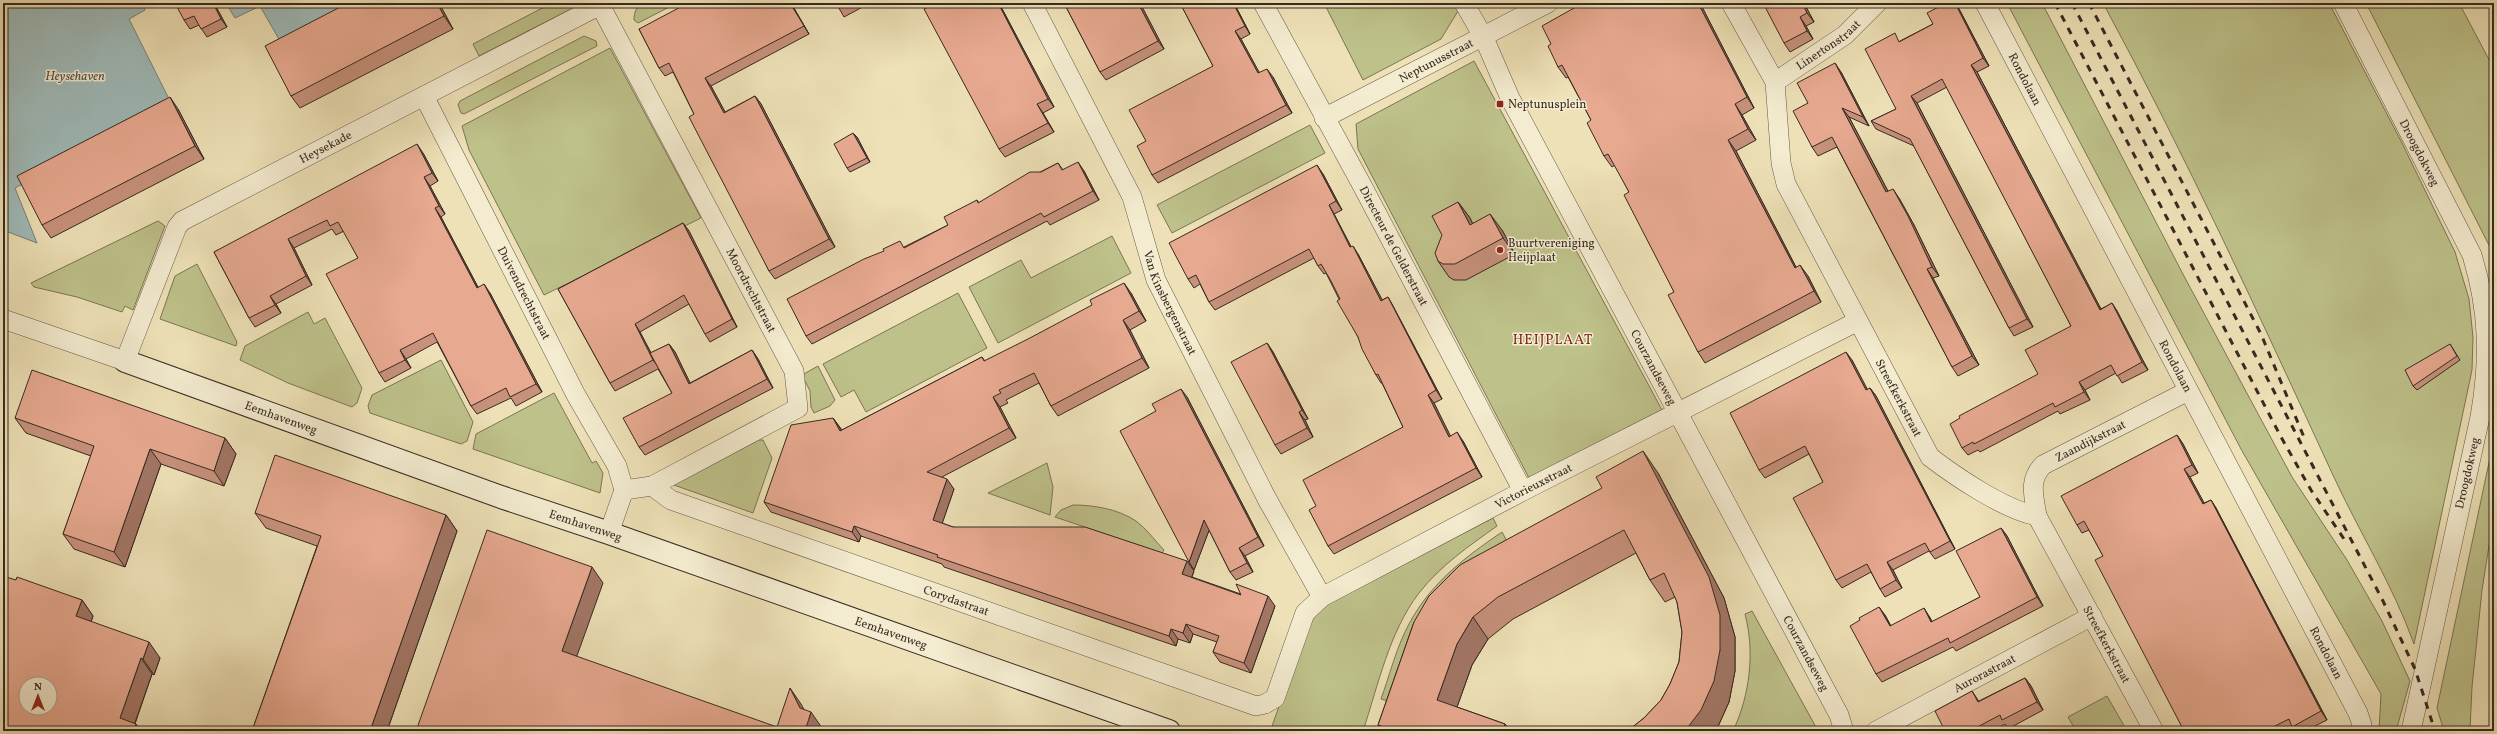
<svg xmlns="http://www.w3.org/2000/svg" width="2497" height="734" viewBox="0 0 2497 734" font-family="Vollkorn,serif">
<rect width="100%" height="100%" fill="#eee1b7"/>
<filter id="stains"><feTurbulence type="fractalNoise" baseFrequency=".005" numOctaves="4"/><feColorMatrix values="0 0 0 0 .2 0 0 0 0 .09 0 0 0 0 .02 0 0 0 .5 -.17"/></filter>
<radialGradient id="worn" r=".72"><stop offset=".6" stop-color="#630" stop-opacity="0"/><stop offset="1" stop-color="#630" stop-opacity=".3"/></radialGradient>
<!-- green -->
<path fill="#bec18a" stroke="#7a7656" d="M552,3h21l2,4 -96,49 -6,-12z
M644,3h33l-39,20 -4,-3c0,-8 2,-13 10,-17z
M1324,3h130l4,8 -17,28 -78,41z
M2007,3h35l143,275 107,199 55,83 35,61 28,60 -14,50h-17l2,-37 -140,-245z
M2103,3h226l72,138 54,111 14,47 4,38 -1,33 -58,274c-21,-59 -56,-114 -82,-171 -73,-158 -146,-317 -229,-470z
M2366,3h93l35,66v186z
M584,36l12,5 1,5 -133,68 -3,-1 -3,-8 2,-4z
M610,48l91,170 -157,77 -75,-145 -7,-24z
M1474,61l188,349 -133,68 -171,-329 -2,-25z
M1310,125l15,28 -153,80 -15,-28z
M158,221l7,5 -32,84 -8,-4 -3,6 -45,-15 -43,-10 -3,-4z
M1112,236l19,37 -133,70 -29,-56 52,-27 10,18z
M197,264l40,78 -1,4 -76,-27 15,-43z
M958,293l29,55 -121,64 -12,-22 -13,7 -18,-33z
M308,312l6,12 11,-6 37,70 -5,15 -5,4 -64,-24 -48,-23 5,-14z
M441,360l32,62 -6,19 -6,3 -91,-31 -2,-7 4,-11z
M818,366l17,34 -5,6 -16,7 -3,-6 -1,-16 -8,-16z
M554,393l38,70 4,-2 7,12 -3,20 -127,-44 3,-15z
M2494,439v75l-12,76 -10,97 -2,44h-26l-7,-23z
M759,440h4l9,18 -19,55 -79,-28z
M1047,463l6,24 -3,28 -62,-22z
M1073,505c21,0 45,4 63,16 11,8 19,20 28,29l-2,3 -107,-36 6,-7z
M1493,518l4,8c-28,20 -57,40 -78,67 -30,39 -41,93 -56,138h-86l-6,-2 40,-113 6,-6z
M1502,532l12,22 -116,150 -17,-5c8,-22 14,-46 24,-67 21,-45 57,-73 97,-100z
M1752,611l65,118v2h-84c17,-36 22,-79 12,-117z
M2107,696l20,35h-51l-8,-14z"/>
<!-- water -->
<path fill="#9fbbba" stroke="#75817d" d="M3,3h138l4,7 -16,9 43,86 -157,83 22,55 -34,-13z
M226,3h145l-87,45 -24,-42 -25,12z"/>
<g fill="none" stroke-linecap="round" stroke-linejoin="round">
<defs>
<g id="street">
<path id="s1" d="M1032,3l100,194 24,83 111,219 55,98"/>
<path id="s2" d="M1263,3l101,186 159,302"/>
<path id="s3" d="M1464,3l20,35 26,60 329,617 5,16"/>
<path id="s4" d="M1731,3l44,79 6,81 5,21 144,273c26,20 75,53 107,59l117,215"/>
<path id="s5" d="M1985,3l373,710 4,12 -1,6"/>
<path id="s6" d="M2343,3l129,252c17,56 18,104 8,162l-69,314"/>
<path id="s7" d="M600,5l194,366 4,37 -146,78 -28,4"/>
<path id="s8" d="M1775,82l70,-47 32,-32"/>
<path id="s9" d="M424,96l152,299 41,71 7,24"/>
<path id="s10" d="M1324,118l224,-115"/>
<path id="s11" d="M3,319l122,42 52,-134 5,-6 422,-218"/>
<path id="s12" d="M652,486l19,14 585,206 9,-2 10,-6 30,-85 17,-16 201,-106 335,-170"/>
<path id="s13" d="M2037,516c-3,-20 -9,-35 6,-51l145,-74"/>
<path d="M609,533l15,-43"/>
<path id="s14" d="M1876,731l216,-115"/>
</g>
<g id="secondary">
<path id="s15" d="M125,361l376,136 108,36 560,198"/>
</g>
</defs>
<!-- street casing -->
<use href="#street" stroke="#655846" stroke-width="20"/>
<!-- secondary casing -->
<use href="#secondary" stroke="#372a21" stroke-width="24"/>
<!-- street -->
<use href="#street" stroke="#f4ecd0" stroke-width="19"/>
<!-- secondary -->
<use href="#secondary" stroke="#f4ecd0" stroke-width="22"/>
<!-- rail -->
<path stroke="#372a21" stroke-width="3" stroke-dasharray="7 7" stroke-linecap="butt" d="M2055,3l226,434 30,53 35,52
M2072,3l311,598 32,68 20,62
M2089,3l172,331 45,108"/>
</g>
<!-- wall -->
<path fill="#c7917c" stroke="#372a21" d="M214,3l13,24 -20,10 -8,-12 -9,4 -6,-9z
M439,3l14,26 -153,79 -9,-12z
M791,3l18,31 -98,52 14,26 30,-16 6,8 74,143 -60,32 -6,-8 -75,-157 -21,-42 -8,4 -6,-8 -20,-39z
M836,3h34l-26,14z
M999,3l55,104 -11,6 11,19 -49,25 -6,-8z
M1064,3h76l24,46 -58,31 -6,-8z
M1180,3h54l16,31 -9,5 18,34 14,4 19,36 -134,70 -6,-8 -6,-34 67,-75z
M1583,3h117l54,105 -12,7 14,25 -20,11 60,116 12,9 13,26 -116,61 -7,-11 -24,-60 -45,-100 -14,-27 -3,2 -8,-11 -13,-36 -23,-43 -2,1 -8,-11 -7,-23z
M1804,3l10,19 -8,4 7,13 -23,13 -6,-9z
M1946,3h9l3,4 31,59 -12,6 124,237 11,-6 5,8 31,59 -26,13 -6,-10 -31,17 5,10 -30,14 -2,-3 -78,41 -2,-2 -10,5 -6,-7 76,-74 33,-48 -124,-239 -30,16 116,224 -19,9 -5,-8 -95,-182 -38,-17 -5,-8 25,-12 4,-68 33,-17z
M1841,72l28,54 -20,-9 39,74 11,7 15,27 25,51 -6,2 46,87 -21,11 -6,-9 -115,-220 -19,9 -6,-9 -4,-44z
M178,109l26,50 -153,79 -9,-13z
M857,137l13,25 -20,10 -3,-4z
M423,153l15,28 -8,5 15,28 -4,3 37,70 12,6 52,99 -26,14 -5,-8 -34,16 -6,-8 -34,-64 -31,17 5,9 -26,14 -6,-9 -21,-115 -14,-27 -8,4 -4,-6 -38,19 18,37 -36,19 5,9 -26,14 -6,-9 -35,-66z
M1058,163l5,7 21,1 15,29 -49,25 -3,-4 -235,123 -6,-8 98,-89 44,-22 29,-25 2,3z
M1323,174l19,36 -8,4 17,33 7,7 24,46 6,-3 5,9 49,93 -8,4 16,33 13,5 19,36 -148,77 -6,-8 -12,-40 87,-79 -21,-44h-1l-5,-8 -18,-38 -32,-64 -2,1 -6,-8 -4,-8 -99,52 -6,-8 -9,-18 -6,4 -6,-9z
M1458,202l12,16 2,5 30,7 13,24 -49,26h-12l-5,-3 -11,-16z
M683,223l6,8 48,96 -27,15 -5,-8 -16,-30 -49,28 11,21 18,-9 6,8 15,31 62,-33 6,9 15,29 -128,67 -6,-8 33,-54 -14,-24 -43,22 -5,-8 -52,-94z
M1131,293l15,28 -16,9 19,38 -91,48 -7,-10 -12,-23 -33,17 2,3 -8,4 16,31 -74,39 12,12 -12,34 11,4 241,44 -2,6 83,29 -24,67 -31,-11 -7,-10 4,-10 -24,-8 -3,9 -12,-4 -2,7 -232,-79 -2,-3 -81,-28 -2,6 -88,-30 -7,-10 69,-84 9,12 140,-73 3,4z
M1267,343l6,9 35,67 -3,1 8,17 -32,17 -6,-9z
M2450,344l10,16 -43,30 -4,-4z
M1852,360l15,30 3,-2 6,8 79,153 -20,10 -6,-8 -36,19 9,18 -17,9 -5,-8 -9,-17 -29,16 -6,-8 -13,-98 -14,-28 -44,24 -6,-8z
M1187,397l77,149 -19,10 8,16 -17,8 -6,-8 -21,-42 -15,40 -5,-8z
M15,418l210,20 11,16 -12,32 -63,-22 -36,103 -51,-18 -11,-15 28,-78 -65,-23z
M2177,435l6,9 15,29 -8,4 14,26 7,-3 5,8 111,212 -22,11h-10l-2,-3 -6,3h-103l-81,-175 -14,-26 -7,3 -5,-8z
M1658,473l66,125 11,39v34l-6,31 -13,29h-91l5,-2 14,-11 17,-18 9,-16 9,-22 3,-30 -5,-30 -2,-5 -10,5 -15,-22 -14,-27 -123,66 -25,20 -16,26 -15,42 48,17 5,7h-127l-5,-6 36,-103z
M255,513l191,2 11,16 -70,200h-135l65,-185 -51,-18z
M2001,528l6,8 36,70 -87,45 -3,-4 -71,35 -6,-8 -16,-54 25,-5 6,11 38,-10 3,6 48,-25z
M16,580l66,20 11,16 -2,6 69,36 -6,17 -2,-1 -17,50h1l5,7h-138z
M2025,678l6,8 12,24 -35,19 -3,-5 -12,7h-48l34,-30z"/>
<!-- shaded-wall -->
<path fill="#a27665" stroke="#372a21" d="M213,3h1l13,24 -6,-8z
M437,3h2l14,26 -9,-13z
M790,3h1l18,31 -5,-8z
M998,3h1l55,104 -6,-8z
M1138,3h2l24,46 -6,-8z
M1233,3h1l16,31 -5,-8z
M1698,3h2l54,105 -7,-11z
M1802,3h2l10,19 -7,-9z
M1955,3l3,4 31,59 -6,-8z
M1800,17l6,9 7,13 -6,-8z
M1235,31l6,8 23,42 -6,-8z
M1835,63l6,9 28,54 -6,-9z
M1971,65l6,7 128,245 -5,-7z
M1267,69l6,8 19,36 -6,-8z
M705,78l6,8 19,35 -6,-8z
M755,96l6,8 74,143 -6,-8z
M1911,96l6,7 116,224 -6,-8z
M170,97l8,12 26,50 -9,-13z
M1037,104l6,9 11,19 -6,-9z
M1735,104l7,11 14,25 -8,-11z
M1842,108l7,9 44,84 -7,-9z
M853,133l4,4 13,25 -3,-4z
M1728,140l8,11 66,128 -7,-11z
M417,144l6,9 15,28 -6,-8z
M1078,162l6,9 15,29 -6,-9z
M1317,165l6,9 19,36 -6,-9z
M424,177l6,9 15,28 -6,-8z
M1893,189l6,9 15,27 25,51 -7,-9z
M1458,202l12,16 11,23 -11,-16z
M1329,205l5,9 22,42 -6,-9z
M435,208l6,9 42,80 -6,-9z
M1490,214l12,16 13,24 -12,-16z
M683,223l6,8 48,96 -5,-8z
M288,239l6,9 18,37 -6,-9z
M1353,246l5,8 29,55 -6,-8z
M1800,265l8,11 13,26 -7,-11z
M1927,269l6,9 46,87 -7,-9z
M1124,283l7,10 15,28 -7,-10z
M484,284l6,9 52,99 -6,-8z
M270,296l6,8 5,9 -6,-8z
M1388,297l5,9 49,93 -6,-9z
M2112,303l5,8 31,59 -6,-8z
M1123,320l7,10 19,38 -7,-10z
M635,324l5,8 19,36 -6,-8z
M1267,343l6,9 35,67 -6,-9z
M669,344l6,8 20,41 -6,-9z
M400,350l6,9 5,9 -6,-8z
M752,350l6,9 15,29 -6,-9z
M1846,352l6,8 20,38 -6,-8z
M2079,382l6,8 5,10 -6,-8z
M1870,388l6,8 79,153 -5,-8z
M1181,389l6,8 77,149 -6,-9z
M1428,395l6,8 21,42 -6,-8z
M993,397l7,10 16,31 -7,-10z
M1299,412l6,8 8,17 -6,-9z
M833,418l7,10 7,13 -7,-10z
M1457,432l6,9 19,36 -6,-9z
M2177,435l6,9 15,29 -6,-8z
M225,438l11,16 -12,32 -10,-15z
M150,449l11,15 -36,103 -11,-15z
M1643,451l15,22 66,125 11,39v34l-6,31 -13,29h-31l35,-81z
M2184,469l6,8 19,35 -6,-8z
M947,479l7,10 -14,41 -7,-10z
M2211,500l5,8 111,212 -6,-9z
M446,515l11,16 -70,200h-17z
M1204,520l6,8 -16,42 -5,-8z
M854,526l7,10 -2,6 -7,-10z
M2001,528l6,8 36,70 -6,-9z
M1239,548l6,8 8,16 -6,-9z
M1187,561l7,10 -5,13 -7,-10z
M1887,562l6,8 9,18 -6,-8z
M592,567l11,16 -30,84 -11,-16z
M1268,596l7,10 -24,67 -7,-10z
M82,600l11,16 -6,16 -11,-16z
M1879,607l6,8 10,19 -5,-8z
M1924,608l5,8 8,14 -6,-8z
M1473,617l15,22 -16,26 -20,56 -15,-21 20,-56z
M1186,624l7,10 -3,9 -7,-10z
M1171,629l7,10 -2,7 -7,-10z
M149,642l11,16 -6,17 -11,-16z
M141,658l11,16 -20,57 -12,-13z
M2025,678l6,8 12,24 -6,-8z
M790,688l11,16 8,15 2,-7 11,16 -1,3h-16l-5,-23z
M1972,691l6,9 6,11 -6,-9z
M136,724l5,7h-7z
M1505,724l5,7h-7z"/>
<!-- building -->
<path fill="#e7a990" stroke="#372a21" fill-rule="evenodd" d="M175,3h38l8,16 -20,10 -7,-13 -10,4z
M348,3h89l7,13 -153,80 -26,-50z
M688,3h102l14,23 -99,52 19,35 31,-17 74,143 -60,32 -80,-154 5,-3 -25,-51 -10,5 -20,-39z
M836,3h13l-10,5z
M936,3h62l50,96 -11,5 11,19 -49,26 -75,-140z
M1064,3h74l20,38 -58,31z
M1180,3h53l12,23 -10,5 23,42 9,-4 19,36 -134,70 -15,-29 9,-5 -17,-31 84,-44z
M1583,3h115l49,94 -12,7 13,25 -20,11 67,128 5,-3 14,26 -116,61 -30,-57 6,-3 -50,-97 5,-3 -21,-38 -4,2 -17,-33 4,-3 -29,-55 -4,2 -10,-21 3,-2 -9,-18z
M1763,3h39l5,10 -7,4 7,14 -23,12z
M1946,3h9l28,55 -12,7 129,245 12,-7 30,59 -25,14 -6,-11 -32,17 5,10 -29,15 -2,-4 -79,41 -1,-2 -11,6 -12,-24 10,-6 -1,-2 79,-42 -13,-24 46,-24 -129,-247 -31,17 116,223 -18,9 -99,-189 -39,-18 25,-12 -31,-60 30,-16 4,9 34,-18 -6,-11z
M1835,63l28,54 -21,-9 44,84 7,-3 15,27 24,51 -5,2 45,87 -20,11 -120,-230 -20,10 -19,-36 15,-8 -11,-20z
M170,97l25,49 -153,79 -25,-49z
M853,133l14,25 -20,10 -13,-24z
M417,144l15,29 -8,4 15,29 -4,2 42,80 7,-4 52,100 -26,13 -4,-9 -35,18 -38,-73 -33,17 5,10 -26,13 -53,-99 32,-16 -20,-36 -8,4 -3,-6 -39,19 18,37 -36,20 5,9 -26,13 -35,-66z
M1078,162l15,29 -49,26 -3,-4 -235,123 -19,-37 77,-40 20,-8 -1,-2 17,-8 4,7 44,-23 -4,-8 33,-17 1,3 52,-31h11l17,-9 4,7z
M1317,165l19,36 -7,4 21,42 3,-1 28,55 7,-4 48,93 -8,5 21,42 8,-5 19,36 -148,78 -19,-36 7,-4 -13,-26 100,-53 -25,-53 -2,1 -14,-26 -4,-12 -21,-36 3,-2 -9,-18 -10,-17 -3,2 -9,-17 -100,53 -13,-27 -8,4 -19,-36z
M1458,202l12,23 20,-11 13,24 -48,26h-12l-5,-3 -3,-8 7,-18 -10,-19z
M683,223l49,96 -27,15 -21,-39 -49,29 18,36 -43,23 -52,-94z
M1124,283l15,28 -16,9 19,38 -91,48 -17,-33 -35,17 2,3 -8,4 16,31 -82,44 20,7 -14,41 20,7h132l102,34 -5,13 59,21 -5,-11 32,12 -24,67 -31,-11 6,-16 -33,-12 -3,9 -12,-4 -2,7 -232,-79 1,-2 -84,-29 -2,6 -88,-30 27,-77 42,-7 7,13 142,-74 2,4 44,-22 64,-34 -2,-5z
M1267,343l35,67 -3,2 8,16 -32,17 -44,-83z
M669,344l20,40 63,-34 15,29 -128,68 -16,-29 49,-25 -22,-40z
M2450,344l7,12 -44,30 -8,-16z
M1846,352l20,38 4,-2 80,153 -20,11 -5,-9 -38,19 9,18 -16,9 -13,-25 -31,16 -43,-82 30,-16 -18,-36 -46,24 -29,-57z
M32,370l193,68 -11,33 -64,-22 -36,103 -51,-18 31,-88 -79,-28z
M1181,389l77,148 -19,11 8,15 -17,9 -26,-52 -15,42 -69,-131 36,-20 -4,-7z
M2177,435l15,30 -8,4 19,35 8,-4 110,211 -29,16 -3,-8 -24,12h-81l-89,-171 8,-4 -19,-35 -7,4 -16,-29z
M1643,451l66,126 11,38v35l-6,31 -13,29 -16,21h-60l5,-2 14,-11 17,-18 9,-16 9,-22 3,-30 -5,-30 -13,-29 -14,7 -26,-50 -126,67 -25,20 -16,27 -20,56 68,24 -2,7h-107l-18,-6 36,-103 15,-26 31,-31 142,-77 -6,-11z
M275,455l171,60 -76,216h-118l69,-195 -66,-23z
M2001,528l36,69 -87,46 -2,-5 -72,36 -26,-48 10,-6 -1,-2 20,-11 11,19 34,-18 7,14 49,-25 -24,-46z
M487,530l105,37 -30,84 215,76 13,-39 10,20 11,4 -6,19h-389z
M3,576l13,4 1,-3 65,23 -6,16 73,26 -6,17 -2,-1 -21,60 16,6 -2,7h-131zM26,684h24v24h-24z
M2025,678l12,24 -35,18 -2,-5 -30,16h-25l-10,-20 37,-20 6,11z"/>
<!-- markers -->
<g fill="#8f2418" stroke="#f4ecd0" stroke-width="1.5">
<rect x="1496" y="100" width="8" height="8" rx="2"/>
<circle cx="1500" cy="250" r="4"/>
</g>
<g text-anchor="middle" stroke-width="3" stroke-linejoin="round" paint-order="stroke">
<!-- street labels -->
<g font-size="12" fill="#372a21" stroke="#f4ecd0">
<text dy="4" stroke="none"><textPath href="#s8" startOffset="65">Linertonstraat</textPath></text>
<text dy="4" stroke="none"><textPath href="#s10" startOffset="126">Neptunusstraat</textPath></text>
<text dy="4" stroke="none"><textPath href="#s5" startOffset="86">Rondolaan</textPath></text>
<text dy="4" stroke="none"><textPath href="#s11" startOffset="442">Heysekade</textPath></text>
<text dy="4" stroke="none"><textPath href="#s6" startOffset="168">Droogdokweg</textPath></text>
<text dy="4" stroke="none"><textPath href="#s2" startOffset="276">Directeur de Gelderstraat</textPath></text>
<text dy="4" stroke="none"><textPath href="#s7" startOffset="323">Moordrechtstraat</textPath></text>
<text dy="4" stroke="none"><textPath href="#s9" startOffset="221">Duivendrechtstraat</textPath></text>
<text dy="4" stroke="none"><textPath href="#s1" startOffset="331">Van Kinsbergenstraat</textPath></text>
<text dy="4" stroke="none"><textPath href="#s3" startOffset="411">Courzandseweg</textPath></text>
<text dy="4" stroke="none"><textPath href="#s5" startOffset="410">Rondolaan</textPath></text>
<text dy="4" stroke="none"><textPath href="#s4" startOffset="435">Streefkerkstraat</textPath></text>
<text dy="4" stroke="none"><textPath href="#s15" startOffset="166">Eemhavenweg</textPath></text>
<text dy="4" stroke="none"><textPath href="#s13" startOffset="107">Zaandijkstraat</textPath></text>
<text transform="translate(2467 473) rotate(-77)" y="4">Droogdokweg</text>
<text dy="4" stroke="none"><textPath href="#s12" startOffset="1017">Victorieuxstraat</textPath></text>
<text dy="4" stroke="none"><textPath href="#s15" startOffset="489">Eemhavenweg</textPath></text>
<text dy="4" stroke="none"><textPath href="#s12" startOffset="326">Corydastraat</textPath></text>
<text dy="4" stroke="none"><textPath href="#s15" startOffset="813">Eemhavenweg</textPath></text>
<text dy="4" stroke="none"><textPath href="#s4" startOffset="771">Streefkerkstraat</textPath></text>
<text dy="4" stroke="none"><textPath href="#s3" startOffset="735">Courzandseweg</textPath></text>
<text dy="4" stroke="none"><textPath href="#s5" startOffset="734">Rondolaan</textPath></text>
<text dy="4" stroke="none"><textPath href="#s14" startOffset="123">Aurorastraat</textPath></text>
</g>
<!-- poi labels -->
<g font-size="12" fill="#372a21" stroke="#f4ecd0" text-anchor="start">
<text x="1508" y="108">Neptunusplein</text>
<text x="1508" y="247">Buurtvereniging<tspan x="1508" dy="14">Heijplaat</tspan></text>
</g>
<!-- water labels -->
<g font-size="13" font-style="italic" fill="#514e47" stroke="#f4ecd0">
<text x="75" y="80">Heysehaven</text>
</g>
<!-- quarter labels -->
<g font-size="14" letter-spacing="1" fill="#7a1f14" stroke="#f4ecd0">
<text x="1553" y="344">HEIJPLAAT</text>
</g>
</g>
<!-- margin -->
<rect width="2497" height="734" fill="none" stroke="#eee1b7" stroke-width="16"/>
<rect x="4" y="4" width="2489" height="726" fill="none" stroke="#372a21" stroke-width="2"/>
<rect x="8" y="8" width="2481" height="718" fill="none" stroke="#372a21"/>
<!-- north arrow -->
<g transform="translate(38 696)"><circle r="19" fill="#f4ecd0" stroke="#a89e8a"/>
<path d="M0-3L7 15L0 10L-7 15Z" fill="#8f2418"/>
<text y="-6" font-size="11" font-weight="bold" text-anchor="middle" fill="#372a21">N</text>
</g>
<rect width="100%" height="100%" filter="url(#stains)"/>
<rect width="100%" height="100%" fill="url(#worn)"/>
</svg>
